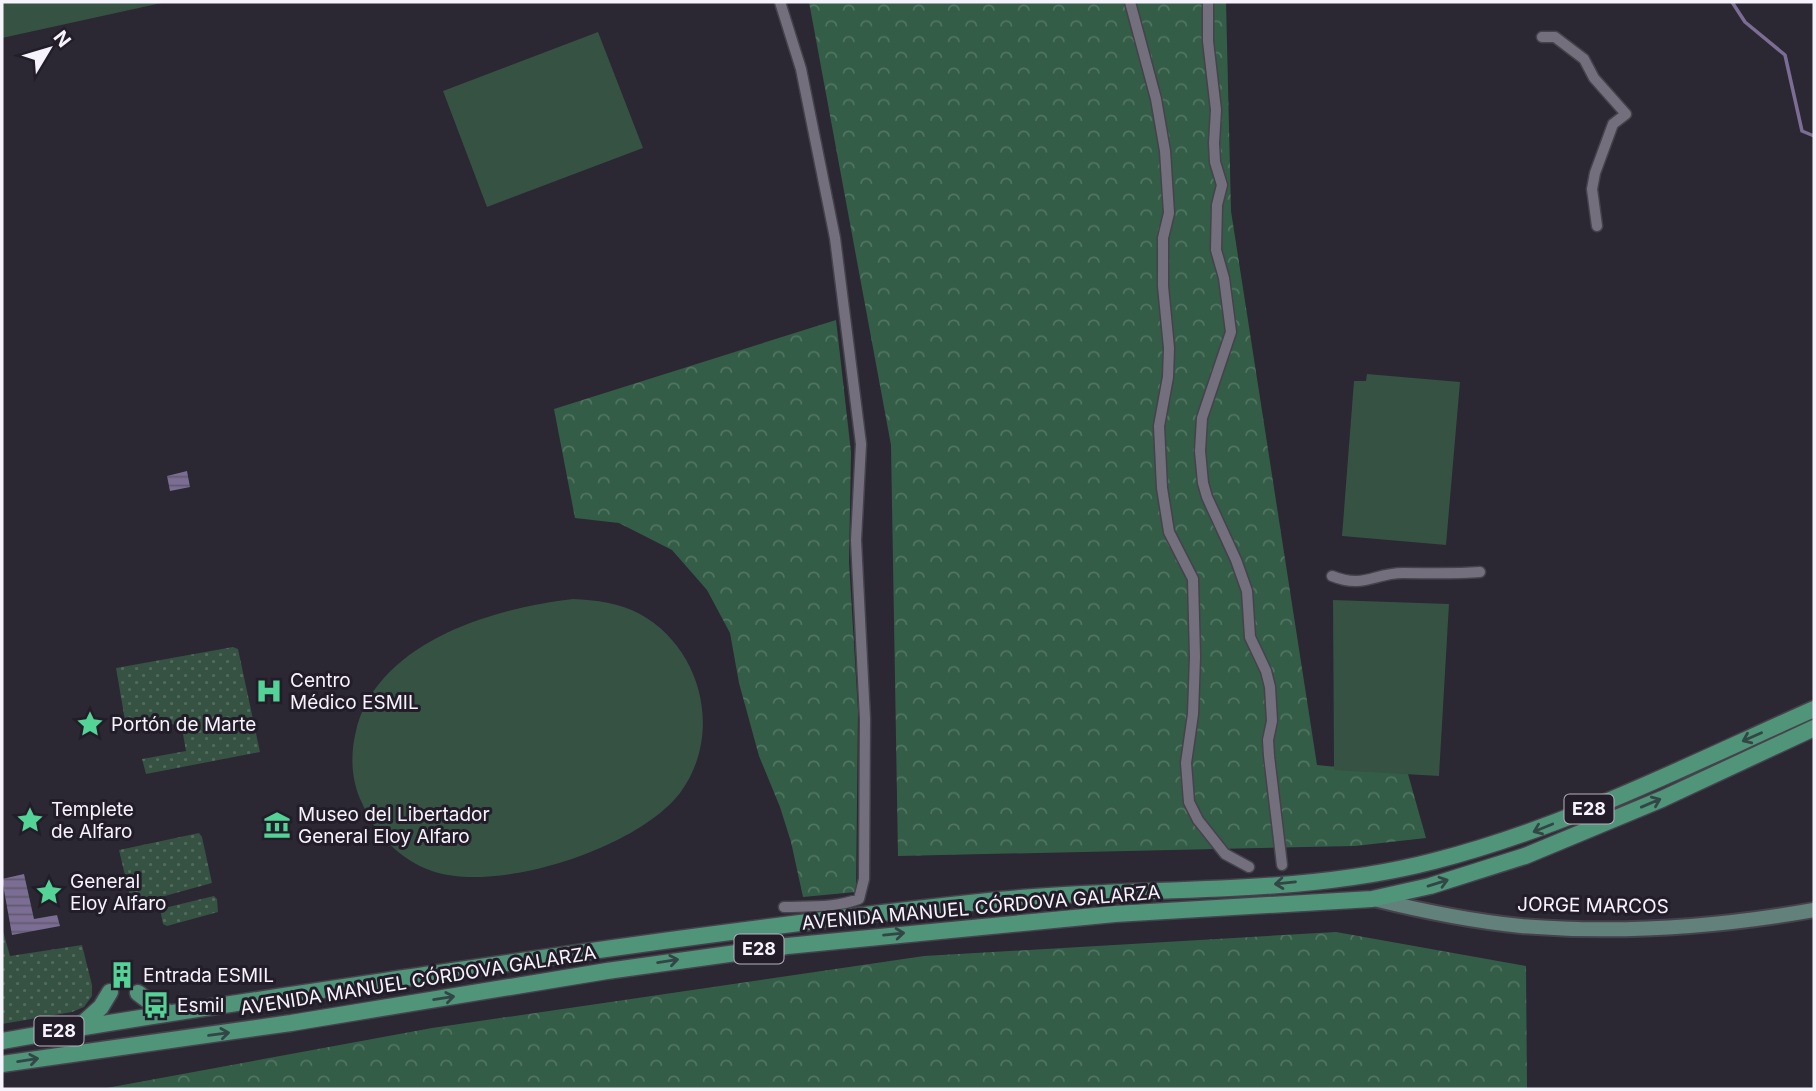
<svg xmlns="http://www.w3.org/2000/svg" width="1816" height="1091" viewBox="0 0 1816 1091" font-family="Inter,sans-serif">
<defs>
<pattern id="grass-dots" width="8" height="8" patternUnits="userSpaceOnUse" patternTransform="scale(1.75)"><rect width="8" height="8" fill="#355242"/><path d="M2 2h.1M6 6h.1" fill="none" stroke="#536b5e" stroke-width="1.8" stroke-linecap="round"/></pattern>
<pattern id="forest-crowns" width="20" height="18" patternUnits="userSpaceOnUse" patternTransform="scale(1.75)"><rect width="20" height="18" fill="#335d47"/><path d="M2 6a3 3 0 1 1 6 0M12 15a3 3 0 1 1 6 0" fill="none" stroke="#517562"/></pattern>
<pattern id="water-rules" width="6" height="5" patternUnits="userSpaceOnUse" patternTransform="scale(1.75)"><rect width="6" height="5" fill="#7b6d93"/><path d="M0 2.5h6" fill="none" stroke="#625b70"/></pattern>
</defs>
<rect width="100%" height="100%" fill="#2b2733"/>
<!-- grass -->
<path fill="url(#grass-dots)" d="M233,647l5,2 22,103 -114,22 -4,-15 44,-8 -5,-28 -54,9 -11,-64z
M199,833l3,4 10,46 -80,22 -13,-55z
M214,896l3,3 1,13 -51,14 -4,-2 -3,-15z
M2,927l8,29 72,-11 10,40v11l-8,11 -12,5 -70,12z"/>
<!-- forest -->
<path fill="url(#forest-crowns)" d="M809,2h417l5,209 86,554 91,9 18,64 -71,8 -457,10 -7,-411z
M836,320l15,132 -2,110 9,149 -2,181 -53,5 -12,-55 -11,-35 -21,-51 -20,-73 -9,-50 -23,-43 -35,-40 -53,-27 -44,-5 -21,-109z
M1336,932l190,34 1,123h-1426l331,-61 492,-72z"/>
<!-- pitch -->
<path fill="#355242" d="M2,2h164l-164,36z
M598,32l45,116 -156,59 -44,-116z
M1367,374l93,8 -14,163 -104,-9 12,-155h12z
M573,599c23,1 47,4 67,15 63,35 83,121 40,179 -42,55 -182,101 -248,78 -32,-11 -57,-37 -70,-68 -11,-22 -12,-48 -6,-72 21,-89 138,-123 217,-132z
M1333,600l116,4 -10,172 -105,-6z"/>
<!-- water -->
<path fill="url(#water-rules)" d="M187,471l3,16 -20,4 -3,-15z
M24,874l10,45 23,-4 3,11 -48,9 -10,-56z"/>
<g fill="none" stroke-linecap="round" stroke-linejoin="round">
<!-- stream -->
<path stroke="#7b6d93" stroke-width="3.5" d="M1732,2l13,20 40,33 17,76 12,5"/>
<defs>
<path id="minor" d="M780,2l21,67 34,169 26,206 -5,96 9,179 -1,160 -5,20c-25,9 -49,7 -75,8
M1130,2l26,97 9,52 4,62 -6,25v48l6,62 -1,29 -9,49 3,62 7,44 24,47 2,78 -2,57 -7,49 3,39 9,18 27,34 24,13
M1208,2v39l8,69 -2,33 1,19 7,23 -5,20 -1,45 8,28 7,54 -29,86 -2,33 3,32 4,14 29,63 11,31 3,46 16,34 4,16 2,34 -4,19 1,16 13,109
M1542,37h13l29,22 10,19 32,36 -13,10 -18,49 -3,16 5,37
M1332,576c32,13 42,-3 71,-3 26,0 51,1 77,-1"/>
<path id="secondary" d="M1374,899c48,12 97,22 147,27 97,8 197,1 293,-16"/>
<path id="primary" d="M138,993l21,16 11,4
M80,1026l21,-19 9,-15
M2,1041c141,-25 282,-45 423,-66 191,-28 382,-55 573,-75 145,-15 294,-2 436,-39 133,-34 256,-97 380,-152
M2,1064l289,-41 316,-52 180,-25 328,-32 257,-15 58,-13 95,-30 137,-57 152,-71"/>
</defs>
<!-- minor casing -->
<use href="#minor" stroke="#46424c" stroke-width="13"/>
<!-- secondary casing -->
<use href="#secondary" stroke="#46424c" stroke-width="18"/>
<!-- primary casing -->
<use href="#primary" stroke="#46424c" stroke-width="19"/>
<!-- minor -->
<use href="#minor" stroke="#736f7d" stroke-width="10"/>
<!-- secondary -->
<use href="#secondary" stroke="#62817b" stroke-width="14"/>
<!-- primary -->
<use href="#primary" stroke="#509479" stroke-width="16"/>
</g>
<!-- one-way arrows -->
<defs><path id="oneway-shaft" d="M-6 0H5M1.5-3L5.5 0L1.5 3" fill="none" stroke-width="1.6" stroke-linecap="round" stroke-linejoin="round" transform="scale(1.75)"/></defs>
<g stroke="#324745">
<use href="#oneway-shaft" transform="translate(1752 737) rotate(156)"/>
<use href="#oneway-shaft" transform="translate(1651 803) rotate(-23)"/>
<use href="#oneway-shaft" transform="translate(1543 828) rotate(158)"/>
<use href="#oneway-shaft" transform="translate(1285 883) rotate(174)"/>
<use href="#oneway-shaft" transform="translate(1438 883) rotate(-17)"/>
<use href="#oneway-shaft" transform="translate(894 934) rotate(-6)"/>
<use href="#oneway-shaft" transform="translate(668 961) rotate(-9)"/>
<use href="#oneway-shaft" transform="translate(444 998) rotate(-9)"/>
<use href="#oneway-shaft" transform="translate(219 1034) rotate(-8)"/>
<use href="#oneway-shaft" transform="translate(28 1060) rotate(-9)"/>
</g>
<!-- icons -->
<defs>
<symbol id="hospital-bare" viewBox="-9 -9 18 18"><path d="M-5-5h3v3.5h4V-5h3V5h-3V1.5h-4V5h-3Z" fill="#54d396" stroke="#221d29" stroke-width="2.5" paint-order="stroke"/></symbol>
<symbol id="sight-bare" viewBox="-9 -9 18 18"><path d="M0-6L1.8-2.2L6-1.7L2.9 1.2L3.7 5.4L0 3.3L-3.7 5.4L-2.9 1.2L-6-1.7L-1.8-2.2Z" fill="#54d396" stroke="#221d29" stroke-width="2.5" paint-order="stroke"/></symbol>
<symbol id="museum-bare" viewBox="-9 -9 18 18"><path d="M0-6L6-3V-2H-6V-3ZM-5-1h2V3h-2ZM-1-1h2V3h-2ZM3-1h2V3H3ZM-6 4H6V6H-6Z" fill="#54d396" stroke="#221d29" stroke-width="2.5" paint-order="stroke"/></symbol>
<symbol id="building-bare" viewBox="-9 -9 18 18"><path d="M-4-6H4V6H1V3H-1V6H-4ZM-2.5-4.3h1.7v1.8h-1.7ZM.8-4.3h1.7v1.8H.8ZM-2.5-1h1.7V.8h-1.7ZM.8-1h1.7V.8H.8Z" fill="#54d396" stroke="#221d29" stroke-width="2.5" paint-order="stroke"/></symbol>
<symbol id="bus-bare" viewBox="-9 -9 18 18"><path d="M-5-6H5V4H4V6H2V4H-2V6H-4V4H-5ZM-3.5-4V0h7V-4ZM-3.5 1.2v1.5H-2V1.2ZM2 1.2v1.5H3.5V1.2Z" fill="#54d396" stroke="#221d29" stroke-width="2.5" paint-order="stroke"/></symbol>
</defs>
<g fill-rule="evenodd">
<use href="#hospital-bare" x="250" y="672" width="38" height="38"/>
<use href="#sight-bare" x="71" y="705" width="38" height="38"/>
<use href="#sight-bare" x="11" y="801" width="38" height="38"/>
<use href="#museum-bare" x="258" y="806" width="38" height="38"/>
<use href="#sight-bare" x="30" y="873" width="38" height="38"/>
<use href="#building-bare" x="103" y="956" width="38" height="38"/>
<use href="#bus-bare" x="137" y="986" width="38" height="38"/>
</g>
<g text-anchor="middle" stroke-width="6" stroke-linejoin="round" paint-order="stroke">
<!-- shield labels -->
<g fill="#221d29" stroke="#b6b3bd" stroke-width="2">
<rect x="1564.5" y="794.5" width="49" height="29" rx="5"/>
<rect x="734.5" y="934.5" width="49" height="29" rx="5"/>
<rect x="34.5" y="1016.5" width="49" height="29" rx="5"/>
</g>
<g font-size="18" font-weight="bold" fill="#f6f3fc">
<text x="1589" y="815">E28</text>
<text x="759" y="955">E28</text>
<text x="59" y="1037">E28</text>
</g>
<!-- poi labels -->
<g font-size="19" fill="#f6f3fc" stroke="#221d29" text-anchor="start">
<text x="290" y="687">Centro<tspan x="290" dy="22">Médico ESMIL</tspan></text>
<text x="111" y="731">Portón de Marte</text>
<text x="51" y="816">Templete<tspan x="51" dy="22">de Alfaro</tspan></text>
<text x="298" y="821">Museo del Libertador<tspan x="298" dy="22">General Eloy Alfaro</tspan></text>
<text x="70" y="888">General<tspan x="70" dy="22">Eloy Alfaro</tspan></text>
<text x="143" y="982">Entrada ESMIL</text>
<text x="177" y="1012">Esmil</text>
</g>
<!-- street labels -->
<g font-size="19" fill="#f6f3fc" stroke="#221d29">
<text transform="translate(1593 905) rotate(1)" y="7">JORGE MARCOS</text>
<text transform="translate(981 907) rotate(-5)" y="7">AVENIDA MANUEL CÓRDOVA GALARZA</text>
<text transform="translate(418 980) rotate(-9)" y="7">AVENIDA MANUEL CÓRDOVA GALARZA</text>
</g>
</g>
<!-- border -->
<rect width="1816" height="1091" fill="none" stroke="#f6f3fc" stroke-width="7"/>
<!-- north arrow -->
<g transform="translate(49 49) rotate(52)" stroke="#221d29" stroke-width="5" paint-order="stroke">
<path d="M0-5L12 26L0 18L-12 26Z" fill="#f6f3fc"/>
<text y="-10" font-size="19" font-weight="bold" text-anchor="middle" fill="#f6f3fc">N</text>
</g>
</svg>
